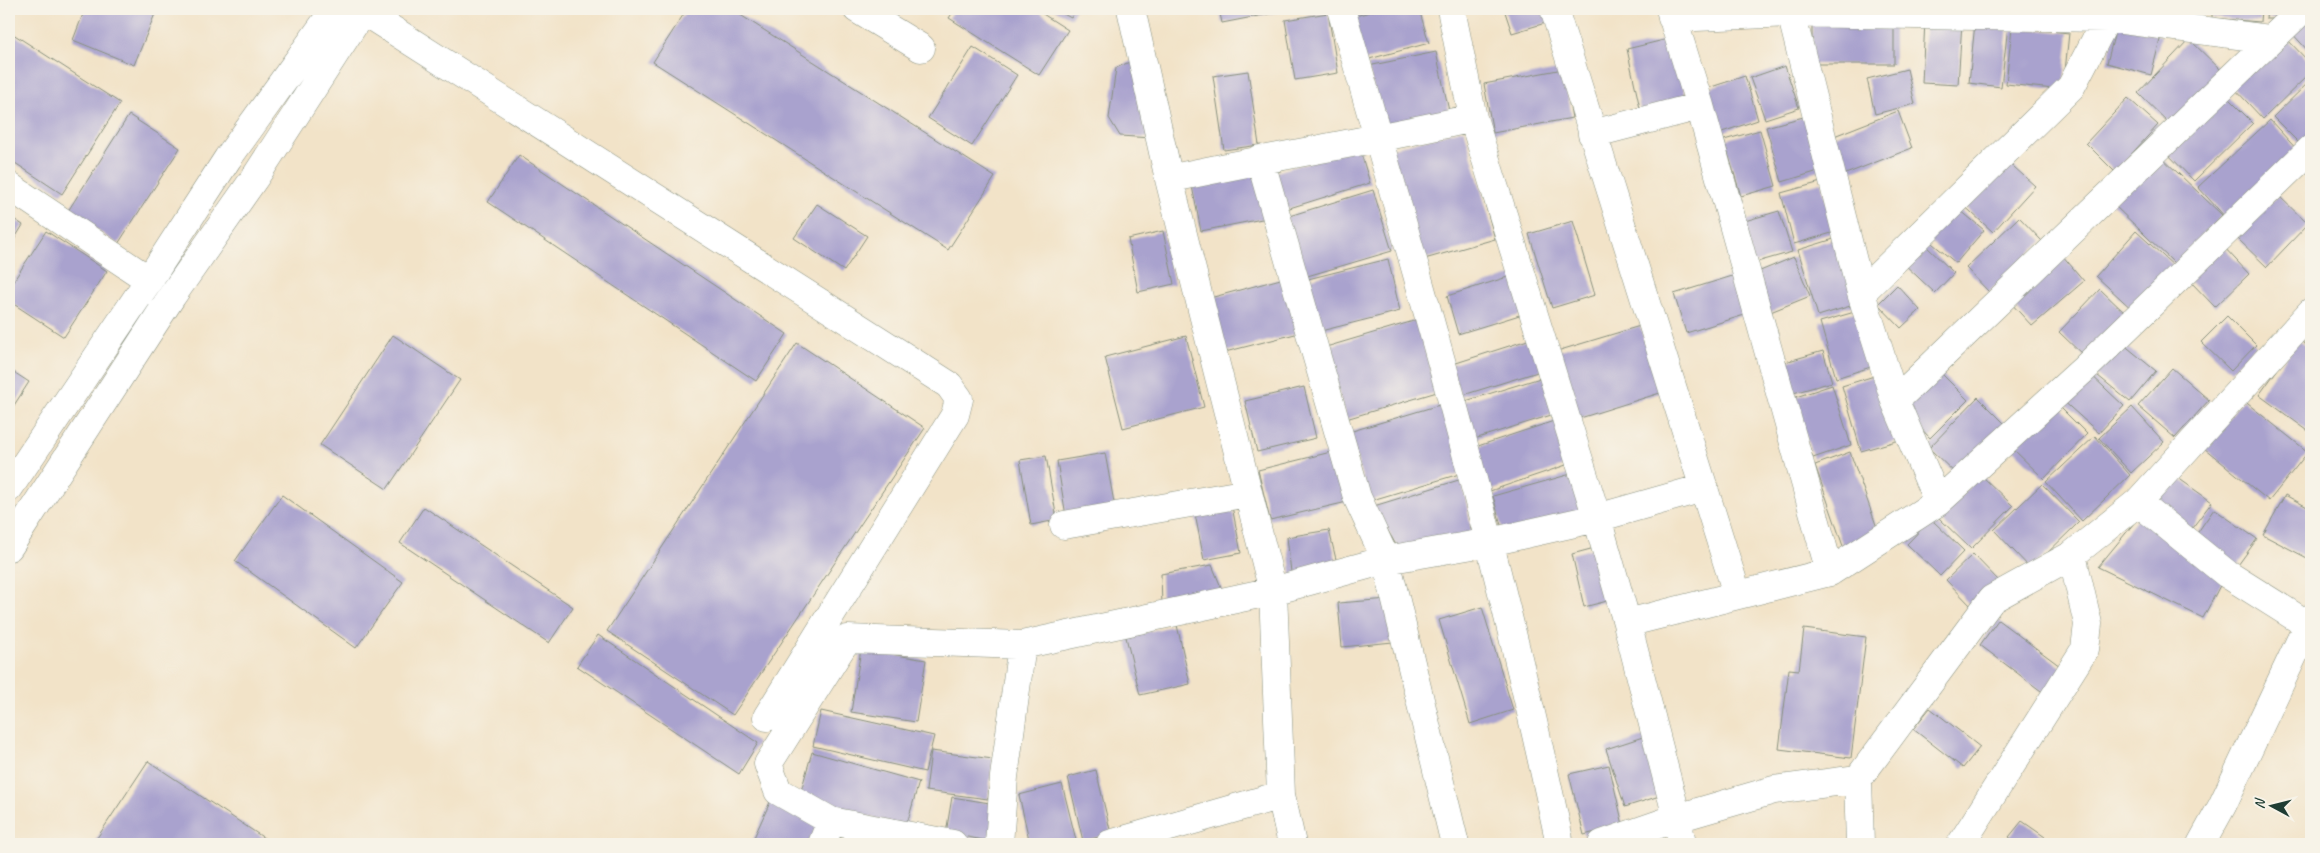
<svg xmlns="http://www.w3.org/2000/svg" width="2320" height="853" viewBox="0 0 2320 853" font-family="Caveat,sans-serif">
<rect width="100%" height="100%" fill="#f7f3e8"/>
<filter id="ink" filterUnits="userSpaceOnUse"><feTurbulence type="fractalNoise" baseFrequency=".02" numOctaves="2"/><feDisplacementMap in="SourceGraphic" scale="10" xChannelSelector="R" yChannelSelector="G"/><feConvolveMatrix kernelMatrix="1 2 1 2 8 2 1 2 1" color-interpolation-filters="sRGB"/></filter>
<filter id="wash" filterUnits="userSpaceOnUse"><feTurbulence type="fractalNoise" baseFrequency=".0096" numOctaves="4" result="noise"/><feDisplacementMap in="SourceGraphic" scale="20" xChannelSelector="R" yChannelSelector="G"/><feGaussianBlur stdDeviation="1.12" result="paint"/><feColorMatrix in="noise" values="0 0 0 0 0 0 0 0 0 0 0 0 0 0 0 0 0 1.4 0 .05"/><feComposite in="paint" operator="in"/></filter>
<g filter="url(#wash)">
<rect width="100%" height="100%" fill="#f2e3c8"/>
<g id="blocks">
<!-- building -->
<path fill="#a9a2ce" d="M85,9h72l-23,56 -61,-25z
M687,9h44l264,168 -47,73 -295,-188z
M955,9h80l33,21 -29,45 -90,-57z
M1054,9h22l-5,9z
M1219,9h70v1l-67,13z
M1380,9h39l10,34 -71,19 -13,-43z
M1504,9h44l4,12 -40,12z
M2212,9h49l-1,13 -48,-4z
M2267,9h23l-2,10h-22z
M2311,9v45l-22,-24z
M1328,13l10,60 -43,7 -10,-60z
M1925,20l37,2 -4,63 -36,-2z
M1812,21h82v43h-82z
M1975,23l33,3 -7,61 -32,-4z
M2117,24l44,12 -10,39 -44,-12z
M2012,27l57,6 -6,57 -57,-6z
M10,32l110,71 -58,91 -53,-35z
M2284,36l27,28v8l-48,47 -31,-33z
M1672,38l15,64 -46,11 -14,-64z
M2189,39l35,34 -51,54 -35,-34z
M973,47l44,28 -45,71 -44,-28z
M1436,52l13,59 -67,16 -14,-61z
M1136,59l15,79 -31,-2 -11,-18 7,-50z
M1785,66l14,42 -34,11 -15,-41z
M1563,69l9,49 -79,15 -9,-49z
M1907,69l8,35 -40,10 -8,-35z
M1248,71l11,74 -35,5 -11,-74z
M1745,76l13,44 -39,13 -14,-44z
M2311,80v59l-8,8 -30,-30z
M2221,91l32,32 -59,58 -31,-32z
M2128,98l30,27 -43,47 -29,-29z
M1898,111l14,37 -69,27 -14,-37z
M129,115l51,33 -62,96 -50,-33z
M1807,116l15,54 -40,12 -16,-55z
M2270,120l29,32 -72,67 -29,-32z
M1464,129l31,110 -74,21 -31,-111z
M1760,130l16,56 -35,10 -17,-56z
M1359,147l11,36 -90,28 -10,-37z
M2158,154l64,61 -47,49 -63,-61z
M519,155l268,179 -31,47 -268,-179z
M2003,157l32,29 -42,46 -32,-29z
M1257,172l10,46 -66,13 -9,-45z
M1821,182l14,50 -41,12 -13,-51z
M1373,190l19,61 -88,26 -18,-60z
M2278,195l30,29 -41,43 -30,-29z
M817,204l50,32 -23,35 -50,-33z
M1954,205l30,25 -28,33 -29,-24z
M1779,211l13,41 -42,12 -12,-41z
M9,216l14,9 -14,23z
M2019,217l23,24 -53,51 -23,-24z
M1573,221l22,74 -43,13 -23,-74z
M46,231l61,40 -43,66 -55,-36v-13z
M1163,231l11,53 -36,8 -10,-53z
M2136,231l40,37 -41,44 -39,-36z
M1837,238l20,66 -39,12 -20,-66z
M1923,243l31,30 -19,20 -32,-30z
M2223,246l26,28 -34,33 -26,-27z
M2062,255l22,26 -52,45 -23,-25z
M1794,257l16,39 -42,17 -15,-39z
M1388,259l12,52 -83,21 -13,-52z
M1739,274l12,39 -65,20 -12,-39z
M1514,275l12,38 -68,21 -11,-38z
M1288,277l15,55 -78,20 -15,-54z
M1897,285l23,25 -19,18 -23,-24z
M2100,289l27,26 -41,43 -27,-26z
M1858,311l16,55 -38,12 -16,-56z
M2227,316l29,29 -25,26 -30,-29z
M1417,320l20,72 -91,27 -20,-72z
M1640,326l20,67 -83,26 -20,-68z
M393,335l67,45 -73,109 -67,-44z
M1186,336l18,71 -81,21 -18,-71z
M1534,338l10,32 -84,26 -10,-31z
M2117,339l39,32 -26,31 -38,-31z
M2299,340l12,8v85l-52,-38z
M797,343l128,85 -192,287 -126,-84z
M1823,351l9,31 -42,12 -8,-31z
M2172,368l37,32 -34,38 -37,-32z
M9,369l20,13 -20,31z
M1938,370l30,30 -38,38 -29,-31z
M2087,371l37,35 -25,27 -38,-34z
M1884,373l19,66 -42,12 -19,-65z
M1550,375l11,37 -90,28 -12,-37z
M1832,385l19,60 -38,13 -20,-60z
M1304,387l12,51 -59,14 -12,-51z
M1978,397l31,31 -49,50 -31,-30z
M2243,400l65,52 -39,49 -65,-53z
M2055,402l32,32 -43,45 -33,-32z
M1446,403l20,69 -97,29 -20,-69z
M2132,407l32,35 -33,31 -32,-35z
M1557,420l15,43 -82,28 -15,-44z
M2095,436l35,39 -48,46 -36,-39z
M1335,451l12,51 -77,18 -12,-50z
M1850,452l30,84 -36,13 -29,-84z
M1105,453l10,55 -49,8 -9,-55z
M1046,456l11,64 -26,5 -11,-65z
M1578,472l11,40 -85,24 -11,-40z
M2171,473l41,29 -23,30 -40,-30z
M1981,475l32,31 -42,43 -32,-31z
M1462,479l10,55 -72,18 -26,-46z
M2042,484l37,38 -48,47 -37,-39z
M282,495l121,87 -47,66 -121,-87z
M2285,495l26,14v51l-48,-25z
M1231,501l10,52 -37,7 -10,-51z
M424,507l149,100 -24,36 -149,-100z
M2214,509l43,30 -24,33 -42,-30z
M2144,511l81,65 -22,42 -105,-51z
M1931,519l33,32 -24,25 -33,-32z
M1329,530l10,42 -47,9 -5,-44z
M1602,546l13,53 -31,8 -12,-53z
M1973,554l27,28 -27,26 -27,-28z
M1212,565l11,27 -61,14 -1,-32z
M1389,599l4,43 -51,5 -4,-44z
M1482,607l31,103 -43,14 -31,-104z
M1998,620l66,49 -19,25 -65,-49z
M1177,625l13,59 -50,11 -14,-58z
M1804,629l62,8 -15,121 -72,-9 10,-80 10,1z
M598,635l160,108 -19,31 -162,-108z
M861,649l65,11 -10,62 -65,-10z
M1930,708l50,39 -17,21 -50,-39z
M821,711l113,25 -9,36 -112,-26z
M1649,735l20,58 -44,14 -19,-58z
M931,751l62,8 -5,40 -62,-8z
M812,752l107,30 -13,45 -107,-29z
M148,761l125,83h-180z
M1609,765l14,60 -39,10 -15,-61z
M1096,770l15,64 -28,7 -15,-64z
M1062,784l15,60h-47l-11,-49z
M952,797l44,7 -7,37 -43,-8z
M771,800l48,21 -10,23h-58z
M2022,821l33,23h-37l-9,-7z
M851,838l19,6h-21z"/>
</g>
</g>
<g filter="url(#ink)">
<use href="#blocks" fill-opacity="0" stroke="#88907e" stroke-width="1"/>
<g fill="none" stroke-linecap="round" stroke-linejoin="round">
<defs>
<path id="minor" d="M857,9l64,39
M1131,9l38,170 104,412 8,204 11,49
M1341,9c80,276 160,553 219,835
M1451,9l22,109 124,400 30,105 50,195 5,26
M1554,9l183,585
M1670,9l30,97 130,466
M363,11l586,374 10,14 -4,16 -188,302
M1791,13l70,280 34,108 43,101
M1672,18l119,-5 316,5 162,21
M1592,134l108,-28
M1260,159l97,338 29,63 69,284
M1169,179c101,-22 203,-38 304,-61
M9,186l140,94
M1861,293l210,-206 36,-69v-9
M1895,401l408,-392
M9,488l140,-208 79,-122 107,-149
M2138,502l89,72 81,51
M1064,525l184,-32
M9,547l163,-251 84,-120 108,-167
M1627,623l203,-51 108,-70 146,-133 227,-220
M1858,779l2,65
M831,821l-53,-30 -10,-27 79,-125 175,6 251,-54 113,-31 104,-18 107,-24 106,-30
M822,844l9,-23 122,23
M999,844l5,-67 18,-132
M1110,844l171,-49
M1602,844l75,-26 97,-28 84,-11 134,-180 80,-44 66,-53 173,-190
M1961,844l124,-195 3,-25 -16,-69
M2201,844l21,-38 89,-188"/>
</defs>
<!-- minor casing -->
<use href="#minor" stroke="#88907e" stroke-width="29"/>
<!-- minor -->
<use href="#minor" stroke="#fff" stroke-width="28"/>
</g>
</g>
<!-- margin -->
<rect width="2320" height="853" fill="none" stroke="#f7f3e8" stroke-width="30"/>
<!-- north arrow -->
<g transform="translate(2272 806) rotate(277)" stroke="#f7f3e8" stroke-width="4" paint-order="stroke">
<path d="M0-4L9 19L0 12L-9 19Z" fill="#1f3d34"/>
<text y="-8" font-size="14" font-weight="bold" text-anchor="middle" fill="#1f3d34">N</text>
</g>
</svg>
